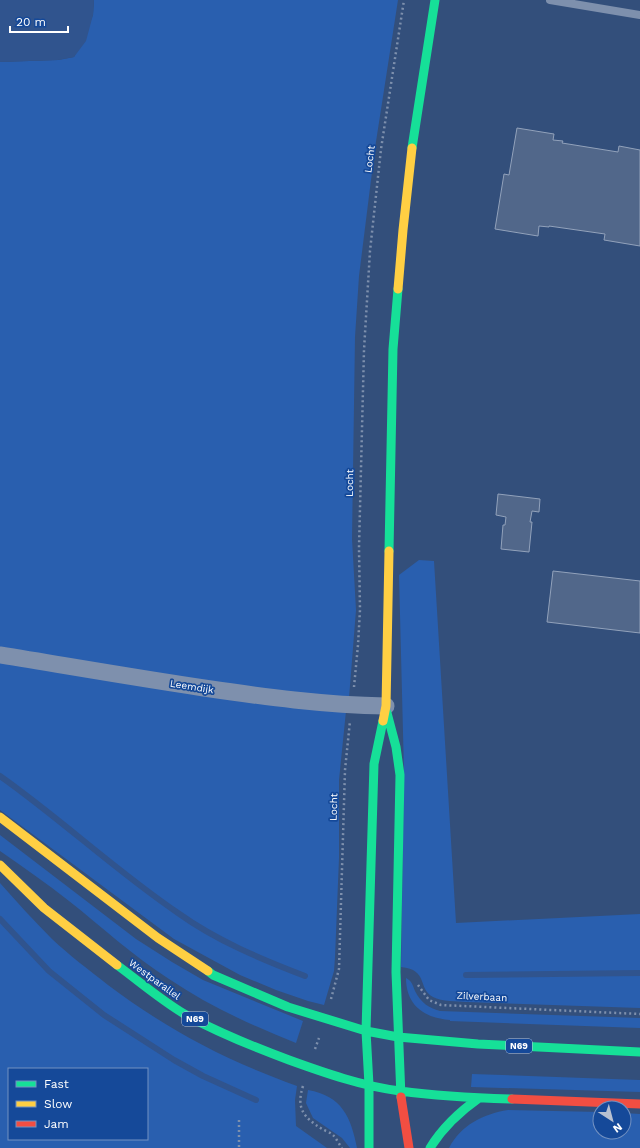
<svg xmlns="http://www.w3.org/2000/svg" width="640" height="1148" viewBox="0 0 640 1148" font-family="'Work Sans',sans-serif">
<rect width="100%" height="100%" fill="#334f7b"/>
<!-- green -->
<path fill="#295faf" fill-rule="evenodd" d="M94,0h304l-23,148 -16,128 -4,61 -3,202 4,71 -7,88 -69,-4 -280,-47v-585l58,-2 16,-3 19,-42z
M419,560l15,1 22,362 184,-9v94l-173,-6c-10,-1 -25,0 -34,-5 -16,-9 -4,-27 -32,-30l3,-195 -5,-197z
M0,661l346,50 -7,69v78l-4,99 -1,14 -10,34 -16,-4 -32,-11 -36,-15 -66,-36 -174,-129z
M0,835l136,104 36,23 31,18 100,41 -7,22c-45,-18 -87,-37 -127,-64 -36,-23 -67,-52 -100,-78 -23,-18 -46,-34 -69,-50z
M0,883c17,19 34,38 52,56 17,16 37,31 56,46 60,45 119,76 189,101l-2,14 1,26 31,22h-327zM9,1069h138v70h-138z
M406,978c6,3 7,8 9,13 6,12 14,17 25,20l200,7v10l-190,-7v-1c-25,-2 -44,-14 -44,-42z
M472,1074l168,6v12l-169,-5z
M308,1090c34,6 43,27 49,58h-7l-8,-10 -29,-20 -7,-15z
M508,1110l92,2v20h24v-19l16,1v34h-191c12,-23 34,-34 59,-38z"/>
<!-- water -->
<path fill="#30548e" d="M0,0h94l-1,15 -7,26 -12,16 -16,3 -58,2z"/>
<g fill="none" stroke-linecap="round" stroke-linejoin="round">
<!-- stream -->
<path stroke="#30548e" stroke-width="6" d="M0,776c61,43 116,95 178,137 39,28 83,46 127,63
M0,919l49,52 55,44 70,45 29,16 53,24
M466,975l174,-2"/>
</g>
<!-- building -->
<path fill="#51678a" stroke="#92a2bb" d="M517,128l37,6 -1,6 10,1 -1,2 56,9 1,-6 21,4v96l-36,-6 1,-6 -56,-8v1l-10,-1 -1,10 -43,-7 9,-55 5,1z
M498,494l42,5 -1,13 -7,-1 -2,11h2l-3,30 -28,-3 2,-24h2l1,-8 -10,-2z
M553,571l87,10v52l-93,-11z"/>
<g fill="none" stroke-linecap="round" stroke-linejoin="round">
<!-- path -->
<path stroke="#7e90ad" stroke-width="2.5" stroke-dasharray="2 3" stroke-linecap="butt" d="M354,687l4,-42 2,-35 -1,-62 5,-198 6,-99 11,-102 23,-149
M418,985l11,15 12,5 199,9
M331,999l8,-30 6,-199 5,-49
M315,1049l4,-11
M303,1086c-7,22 0,31 19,43 3,2 8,3 11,6 3,3 6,9 9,13
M239,1120v28"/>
<!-- lane -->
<path stroke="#7e90ad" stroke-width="8" d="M550,0l90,15"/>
<!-- street -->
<path stroke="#7e90ad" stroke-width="17" d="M0,655c68,11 136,23 204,33 61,9 120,17 182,18"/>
<!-- fast -->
<path stroke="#16e098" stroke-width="9" d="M412,148l23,-148
M389,551l4,-202 5,-60
M387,713l9,34 4,28 -4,197 5,125
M117,965c23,17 45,36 69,50 33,18 68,32 103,45 36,13 73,26 111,31 37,5 75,7 112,8
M208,971l5,4 75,32 78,24 32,6 80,7 162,8
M369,1148v-63l-3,-54 8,-267 9,-43
M430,1148c13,-21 29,-36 49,-50"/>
<!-- slow -->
<path stroke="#ffcf43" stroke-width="9" d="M398,289l5,-59 9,-82
M383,721l3,-15 3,-155
M0,817l158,121 50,33
M0,865l44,43 73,57"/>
<!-- jam -->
<path stroke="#f24e42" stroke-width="9" d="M401,1097l8,51
M512,1099l128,5"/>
</g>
<g text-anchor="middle" stroke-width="3.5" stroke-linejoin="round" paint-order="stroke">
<!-- shield labels -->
<g fill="#154999" stroke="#b9c8e0" stroke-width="1">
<rect x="182" y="1012" width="26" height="14" rx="3"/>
<rect x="506" y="1039" width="26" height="14" rx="3"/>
</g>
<g font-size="9" font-weight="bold" fill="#fff">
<text x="195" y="1022">N69</text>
<text x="519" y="1049">N69</text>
</g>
<!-- street labels -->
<g font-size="10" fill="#fff" stroke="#154999">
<text transform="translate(369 159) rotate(-83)" y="4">Locht</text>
<text transform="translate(349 483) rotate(-89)" y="4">Locht</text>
<text transform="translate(192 686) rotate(9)" y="4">Leemdijk</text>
<text transform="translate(333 807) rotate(-88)" y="4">Locht</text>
<text transform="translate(155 979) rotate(36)" y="4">Westparallel</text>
<text transform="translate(482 996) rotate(3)" y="4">Zilverbaan</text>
</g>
</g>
<!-- legend -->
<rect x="8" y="1068" width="140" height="72" fill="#154999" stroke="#7392c2"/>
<rect x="16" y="1081" width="20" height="6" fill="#16e098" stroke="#7392c2"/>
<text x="44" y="1088" font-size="12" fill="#ffffff">Fast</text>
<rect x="16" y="1101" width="20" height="6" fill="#ffcf43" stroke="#7392c2"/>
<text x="44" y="1108" font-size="12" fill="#ffffff">Slow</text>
<rect x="16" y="1121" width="20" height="6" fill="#f24e42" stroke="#7392c2"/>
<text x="44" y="1128" font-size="12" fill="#ffffff">Jam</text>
<!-- north arrow -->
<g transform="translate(612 1120) rotate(144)"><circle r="19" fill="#154999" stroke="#7392c2"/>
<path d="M0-3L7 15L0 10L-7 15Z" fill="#b8c1d1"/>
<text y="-6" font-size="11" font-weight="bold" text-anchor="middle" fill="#ffffff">N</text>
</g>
<!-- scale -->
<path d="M10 26v6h58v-6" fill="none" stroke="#ffffff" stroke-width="2"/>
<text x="16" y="26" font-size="12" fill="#ffffff" stroke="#154999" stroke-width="3" paint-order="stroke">20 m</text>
</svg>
